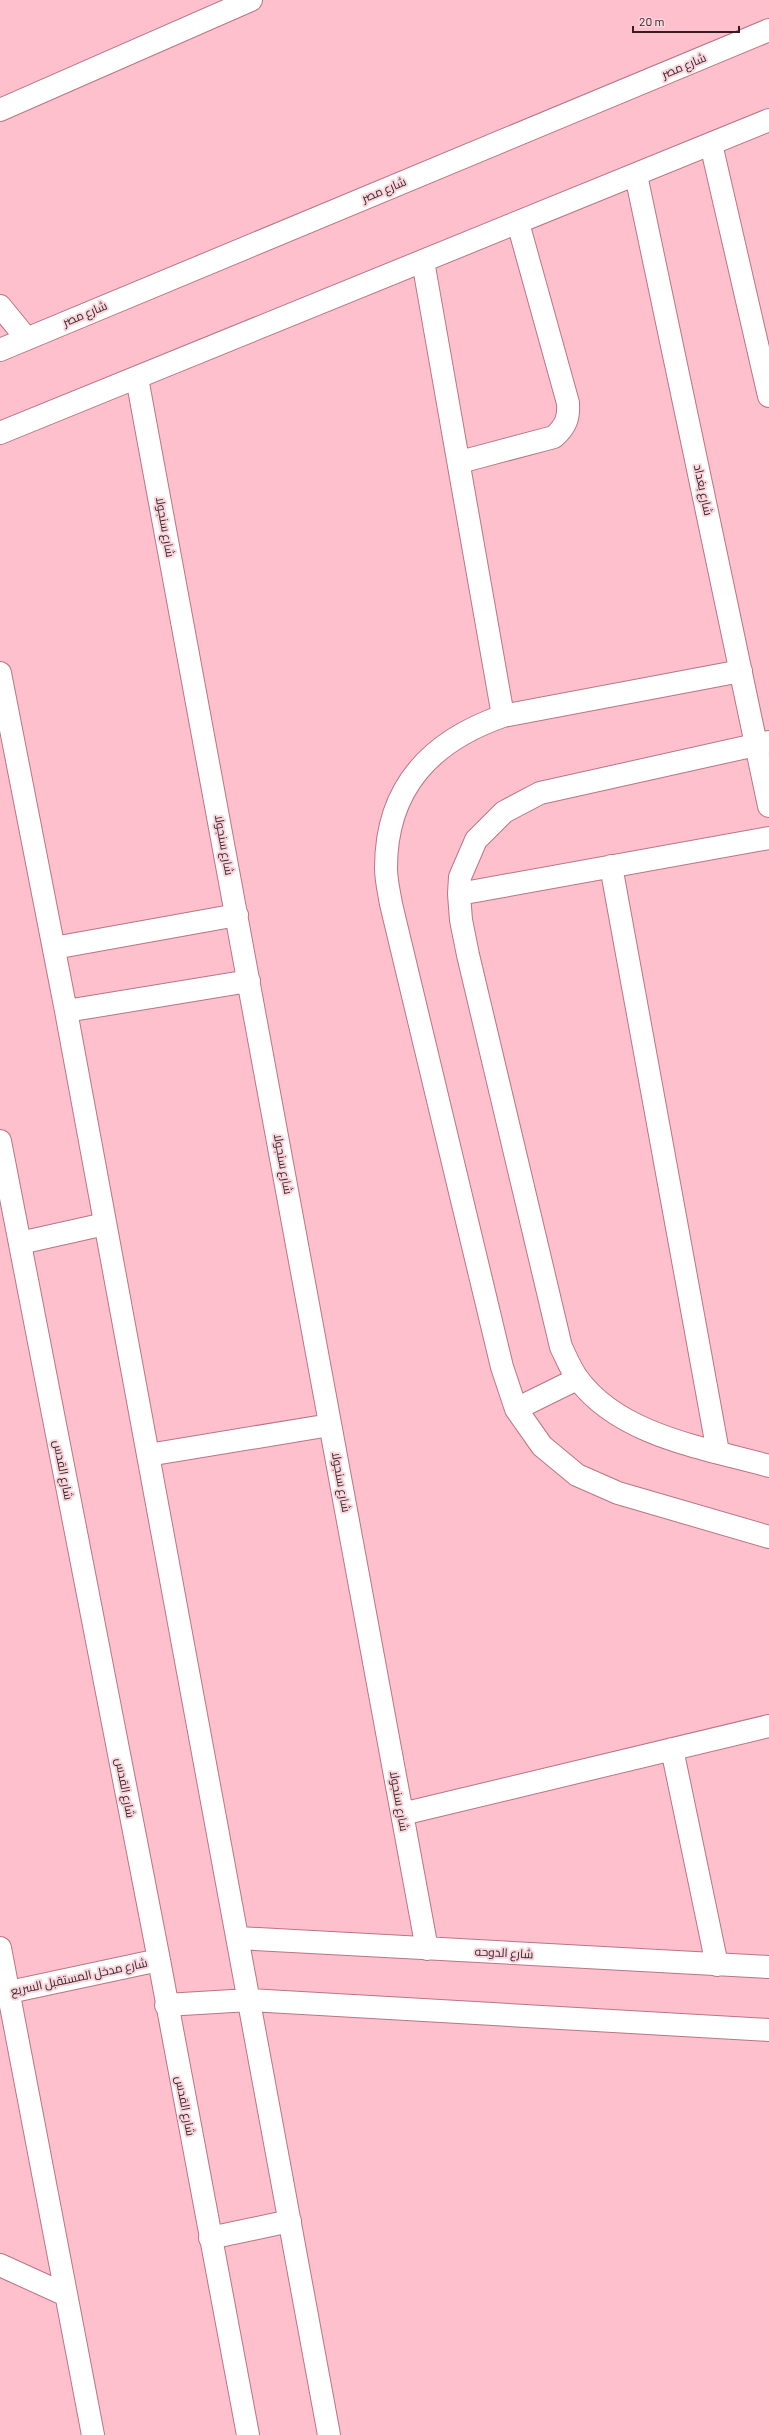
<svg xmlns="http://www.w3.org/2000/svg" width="769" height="2435" viewBox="0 0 769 2435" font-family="Barlow,Cairo,sans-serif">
<rect width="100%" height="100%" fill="#fec0cc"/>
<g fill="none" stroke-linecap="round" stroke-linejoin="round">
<defs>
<path id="minor" d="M0,110l251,-110
M711,144l58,252
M636,175l133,631
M423,261l80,455
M0,306l27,33
M0,350l769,-320
M137,378l290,1571
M0,433l769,-313
M460,462l94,-25c12,-11 15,-19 14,-34l-50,-180
M741,671l-238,45c-72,25 -117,72 -117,152 0,12 3,24 5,36l111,463 14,42 26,37 35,29 41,18 151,44
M0,673l66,338 263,1424
M769,742l-229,51 -36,19 -28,28 -16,37 -1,17 2,26 7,35 93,392c5,10 10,23 17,32 42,57 127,69 191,87
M611,866l107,586
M459,894l310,-56
M54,948l183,-33
M66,1011l183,-30
M0,1141l159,819 89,475
M20,1243l85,-19
M516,1409l61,-30
M148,1455l182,-30
M672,1749l45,216
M402,1814l367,-88
M238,1938l531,29
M0,1948l93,487
M0,1994l159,-34
M166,2005l83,-5 520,30
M210,2238l80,-17
M0,2265l66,30"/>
</defs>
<!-- minor casing -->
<use href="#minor" stroke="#bb7484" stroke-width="24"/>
<!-- minor -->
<use href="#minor" stroke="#fff" stroke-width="22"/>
</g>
<g text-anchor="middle" stroke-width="4" stroke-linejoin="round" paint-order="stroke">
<!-- street labels -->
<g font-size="12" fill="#391c23" stroke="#f7d7dd">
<text transform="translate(684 66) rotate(-23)" y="4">شارع مصر</text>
<text transform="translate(384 190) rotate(-23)" y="4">شارع مصر</text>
<text transform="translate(85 314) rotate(-23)" y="4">شارع مصر</text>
<text transform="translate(703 490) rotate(78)" y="4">شارع بغداد</text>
<text transform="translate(165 527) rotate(80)" y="4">شارع سنجولا</text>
<text transform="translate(224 845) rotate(80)" y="4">شارع سنجولا</text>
<text transform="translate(283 1164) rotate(80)" y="4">شارع سنجولا</text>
<text transform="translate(63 1470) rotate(79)" y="4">شارع القدس</text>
<text transform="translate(341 1482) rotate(80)" y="4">شارع سنجولا</text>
<text transform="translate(125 1788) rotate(79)" y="4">شارع القدس</text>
<text transform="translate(399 1801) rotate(80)" y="4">شارع سنجولا</text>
<text transform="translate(504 1953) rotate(3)" y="4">شارع الدوحه</text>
<text transform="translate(79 1977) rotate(-12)" y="4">شارع مدخل المستقبل السريع</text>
<text transform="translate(185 2106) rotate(79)" y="4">شارع القدس</text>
</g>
</g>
<!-- scale -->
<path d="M633 26v6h106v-6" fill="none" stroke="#391c23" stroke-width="2"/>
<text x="639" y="26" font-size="12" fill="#391c23" stroke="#f7d7dd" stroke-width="3" paint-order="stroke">20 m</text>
</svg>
